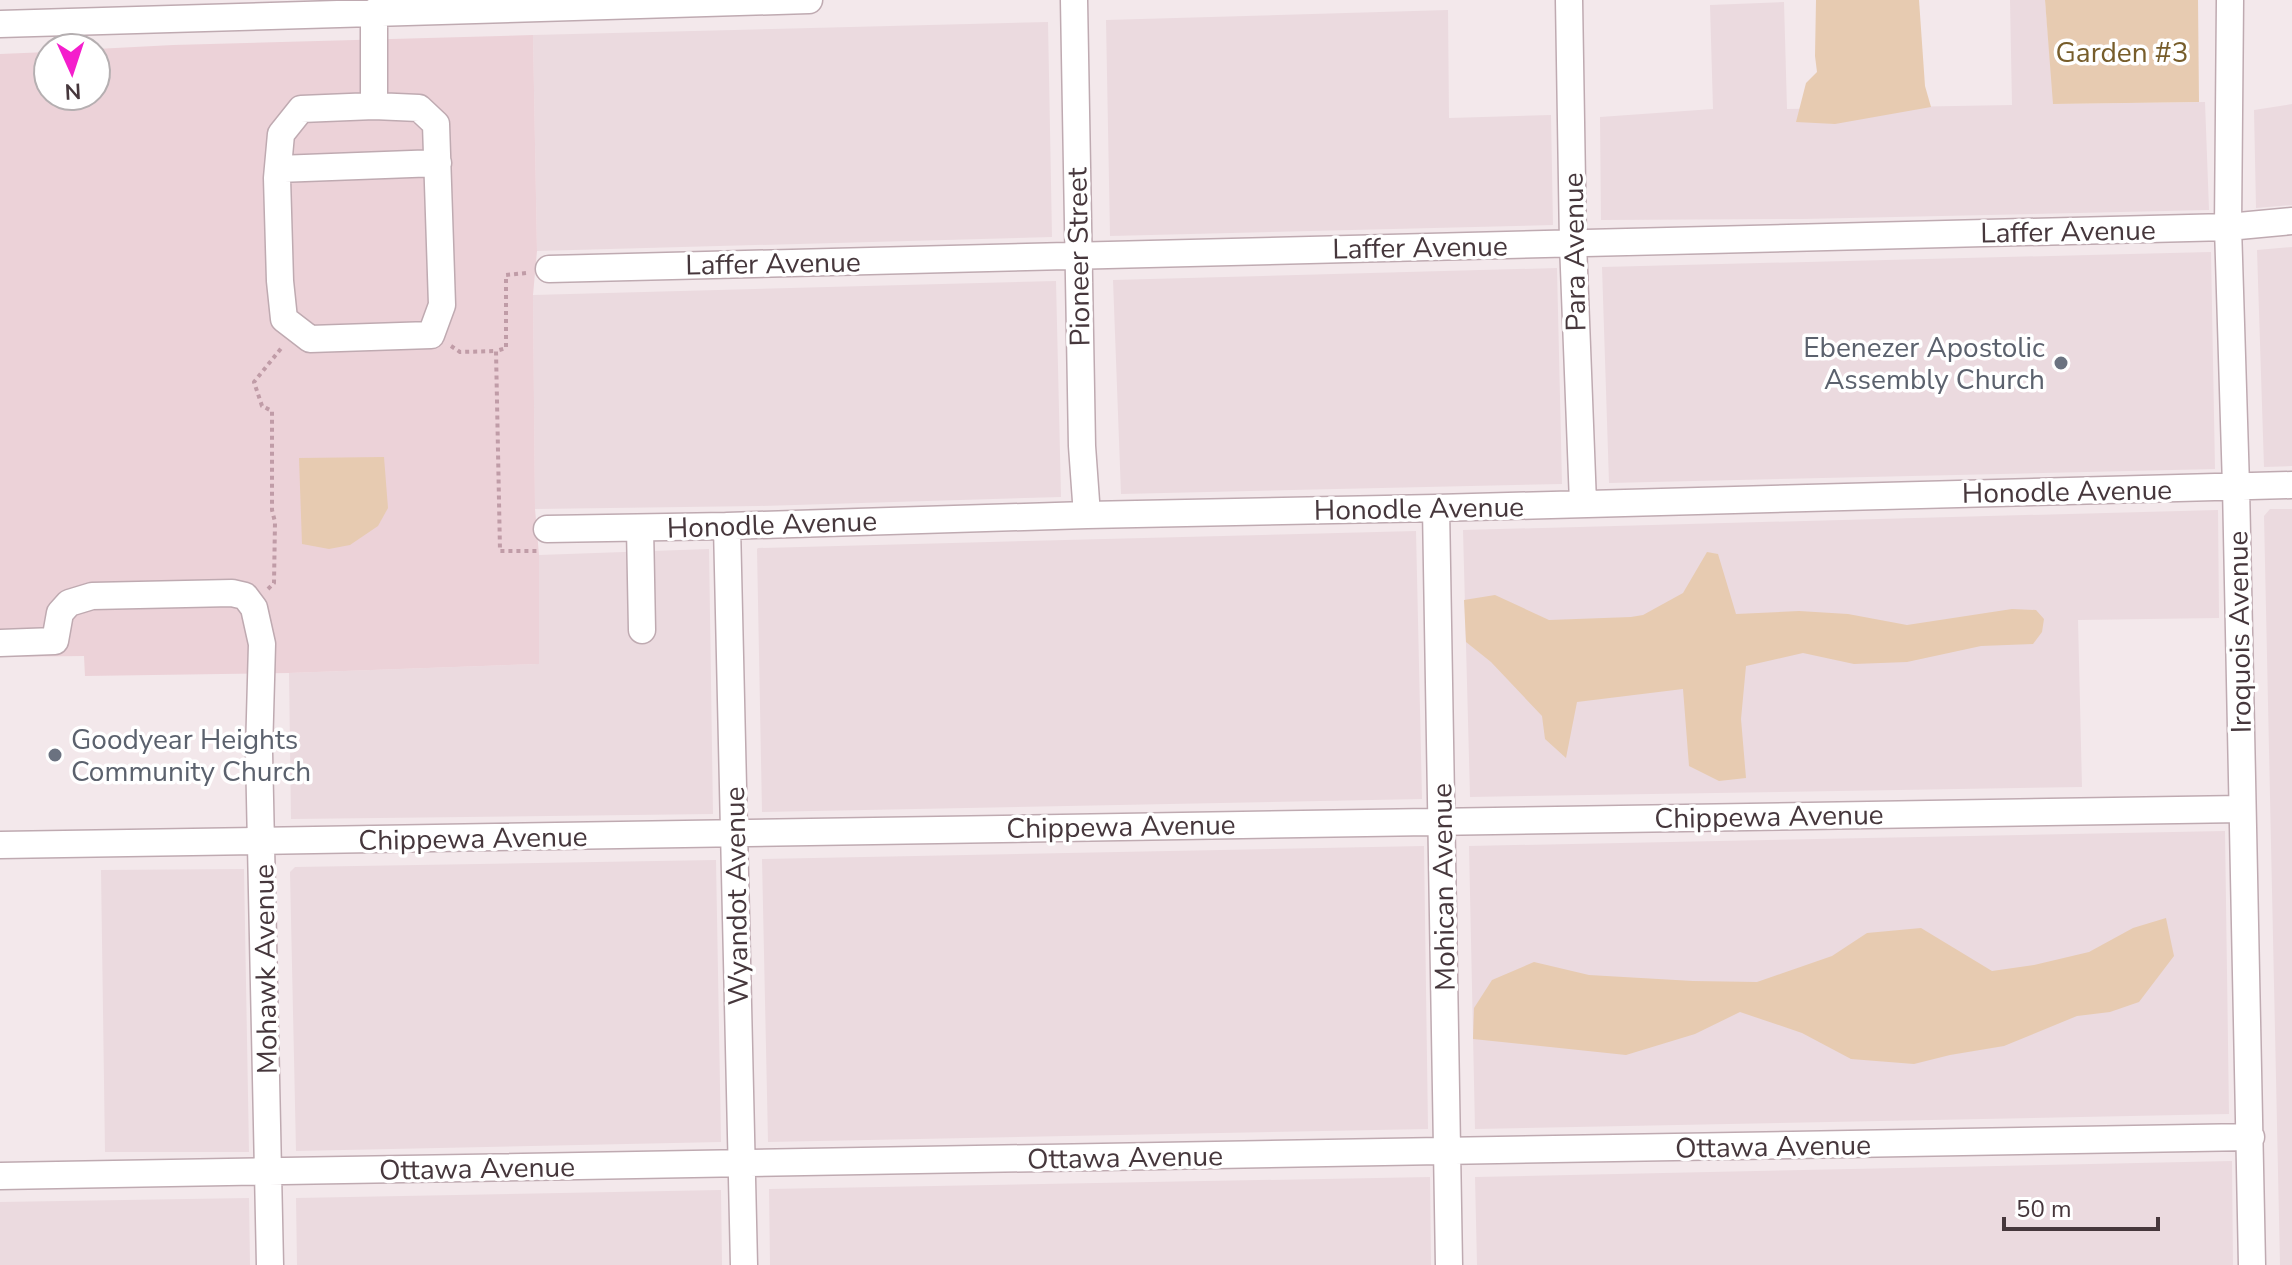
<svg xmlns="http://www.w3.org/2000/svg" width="2292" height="1265" viewBox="0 0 2292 1265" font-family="'Nunito Sans',sans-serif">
<rect width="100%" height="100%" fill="#f3e8eb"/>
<!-- residential -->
<path fill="#ebdadf" d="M2010,0h35l9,104 151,-2 4,108 -406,9 -202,1 -1,-103 113,-8 -3,-104 74,-3 3,107 225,-4z
M1448,10l1,108 102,-3 2,110 -443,11 -4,-216z
M1048,22l4,215 -515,14 -4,-216z
M2292,104v101l-36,3 -2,-98z
M2292,247v219l-28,1 -7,-217z
M2211,252l4,217 -606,14 -7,-216z
M1557,268l5,216 -441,10 -8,-214z
M1056,281l5,216 -302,9 -224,3 -2,-214z
M2270,509h22v756h-12l-16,-749z
M2218,510l1,108 -141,2 4,167 -612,10 -7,-267z
M1416,531l6,268 -660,13 -5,-263 1,-1z
M709,549l4,265 -422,5 -2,-146 249,-9 1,-109z
M2225,831l4,283 -754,15 -6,-283z
M1424,846l4,283 -660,13 -6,-283z
M716,860l5,282 -425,9 -6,-279 5,-5z
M244,869l5,283h-144l-4,-282z
M2232,1161l1,104h-756l-2,-88z
M1430,1177l1,88h-661l-1,-76z
M721,1190l1,75h-425l-1,-67z
M249,1198l1,67h-250v-63z"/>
<!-- education -->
<path fill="#ecd2d8" d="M533,35l4,216 -4,44 2,214 4,46v109l-250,9 -204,3 -1,-20 -84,1v-603l48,-2v44h48v-47l77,-4z"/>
<!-- green -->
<path fill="#e7cbb1" d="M1816,0h103l6,86 6,21 -96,17 -39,-2 10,-39 11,-11 -2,-16z
M2045,0h153l1,102 -146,2z
M384,457l4,51 -10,18 -28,19 -21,4 -27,-5 -3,-86z
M1707,552l11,2 18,60 63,-3 49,3 59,11 105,-16 24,1 8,9 -2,13 -9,12 -52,2 -74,16 -53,2 -51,-11 -57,13 -5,53 5,59 -27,3 -30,-15 -6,-77 -106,13 -11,56 -21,-19 -3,-23 -51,-54 -25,-20 -2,-42 31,-5 54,25 82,-3 12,-2 40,-22z
M2166,918l8,38 -35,46 -29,10 -33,4 -73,30 -54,9 -36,9 -63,-5 -49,-26 -62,-21 -45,22 -69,21 -153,-16 1,-31 18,-28 42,-18 55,13 104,6 64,1 75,-26 35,-23 54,-5 71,43 42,-6 55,-13 44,-24z"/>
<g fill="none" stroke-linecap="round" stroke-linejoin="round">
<defs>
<path id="minor" d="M1074,0l8,446 5,69
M1569,0l4,243 10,260
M2230,0l-2,227 8,259 16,779
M0,24l809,-24
M374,106l45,2 17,16 6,181 -11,30 -121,4 -26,-20 -4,-38 -3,-103 4,-44 20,-25 73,-3v-94
M278,169l160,-6
M549,269l1679,-42 64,-6
M1436,508l13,757
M727,526l17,739
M640,528l2,102
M547,529l180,-3 360,-11 349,-7 856,-23
M0,643l55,-2 5,-28 9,-10 23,-7 140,-3 13,3 9,12 8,36 -3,108 11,513
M0,845l2242,-36
M0,1176l2251,-39"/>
</defs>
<!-- minor casing -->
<use href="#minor" stroke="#bfaab1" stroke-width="29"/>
<!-- path -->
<path stroke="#c09ca7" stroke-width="4" stroke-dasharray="4 4" stroke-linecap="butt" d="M526,273l-20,2v73l-10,3 4,200h37
M451,346l9,6 36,-1
M268,589l6,-6 1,-61 -3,-12v-99l-10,-5 -8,-24 29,-36"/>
<!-- minor -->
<use href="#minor" stroke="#fff" stroke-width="26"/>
</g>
<!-- markers -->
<g fill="#6b7280" stroke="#fff" stroke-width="3">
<circle cx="2061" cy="363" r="8"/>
<circle cx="55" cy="755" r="8"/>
</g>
<g text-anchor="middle" stroke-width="7" stroke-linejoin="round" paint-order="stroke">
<!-- park labels -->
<g font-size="28" fill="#775d2b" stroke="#fff">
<text x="2122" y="62">Garden #3</text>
</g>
<!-- street labels -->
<g font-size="28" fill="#46373c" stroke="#fff">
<text transform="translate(2068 231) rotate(-1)" y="10">Laffer Avenue</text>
<text transform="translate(1420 247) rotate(-1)" y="10">Laffer Avenue</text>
<text transform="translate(1574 252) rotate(-91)" y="10">Para Avenue</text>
<text transform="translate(1078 257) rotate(-91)" y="10">Pioneer Street</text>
<text transform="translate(773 263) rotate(-1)" y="10">Laffer Avenue</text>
<text transform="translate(2067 491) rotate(-1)" y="10">Honodle Avenue</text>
<text transform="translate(1419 508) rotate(-1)" y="10">Honodle Avenue</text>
<text transform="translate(772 524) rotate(-2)" y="10">Honodle Avenue</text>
<text transform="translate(2239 632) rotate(-91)" y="10">Iroquois Avenue</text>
<text transform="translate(1769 816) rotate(-1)" y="10">Chippewa Avenue</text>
<text transform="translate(1121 826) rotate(-1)" y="10">Chippewa Avenue</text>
<text transform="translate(473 838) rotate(-1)" y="10">Chippewa Avenue</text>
<text transform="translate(1443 887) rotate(-91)" y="10">Mohican Avenue</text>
<text transform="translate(736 896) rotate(-91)" y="10">Wyandot Avenue</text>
<text transform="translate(265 969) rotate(-91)" y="10">Mohawk Avenue</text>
<text transform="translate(1773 1146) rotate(-1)" y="10">Ottawa Avenue</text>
<text transform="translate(1125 1157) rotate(-1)" y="10">Ottawa Avenue</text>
<text transform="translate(477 1168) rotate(-1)" y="10">Ottawa Avenue</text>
</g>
<!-- worship labels -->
<g font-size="28" fill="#5b616d" stroke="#fff" text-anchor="end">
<text x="2045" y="357">Ebenezer Apostolic<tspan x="2045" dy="32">Assembly Church</tspan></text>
<text x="71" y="749" text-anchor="start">Goodyear Heights<tspan x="71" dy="32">Community Church</tspan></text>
</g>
</g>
<!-- north arrow -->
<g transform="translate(72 72) rotate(177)"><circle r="38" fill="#ffffff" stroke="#b5afb1" stroke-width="2"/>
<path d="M0-6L14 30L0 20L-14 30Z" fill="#f41ecc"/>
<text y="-12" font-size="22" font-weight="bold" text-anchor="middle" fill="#46373c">N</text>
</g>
<!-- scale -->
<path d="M2004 1217v12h154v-12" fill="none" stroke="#46373c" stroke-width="4"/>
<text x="2016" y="1217" font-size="24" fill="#46373c" stroke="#ffffff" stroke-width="6" paint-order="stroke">50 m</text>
</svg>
